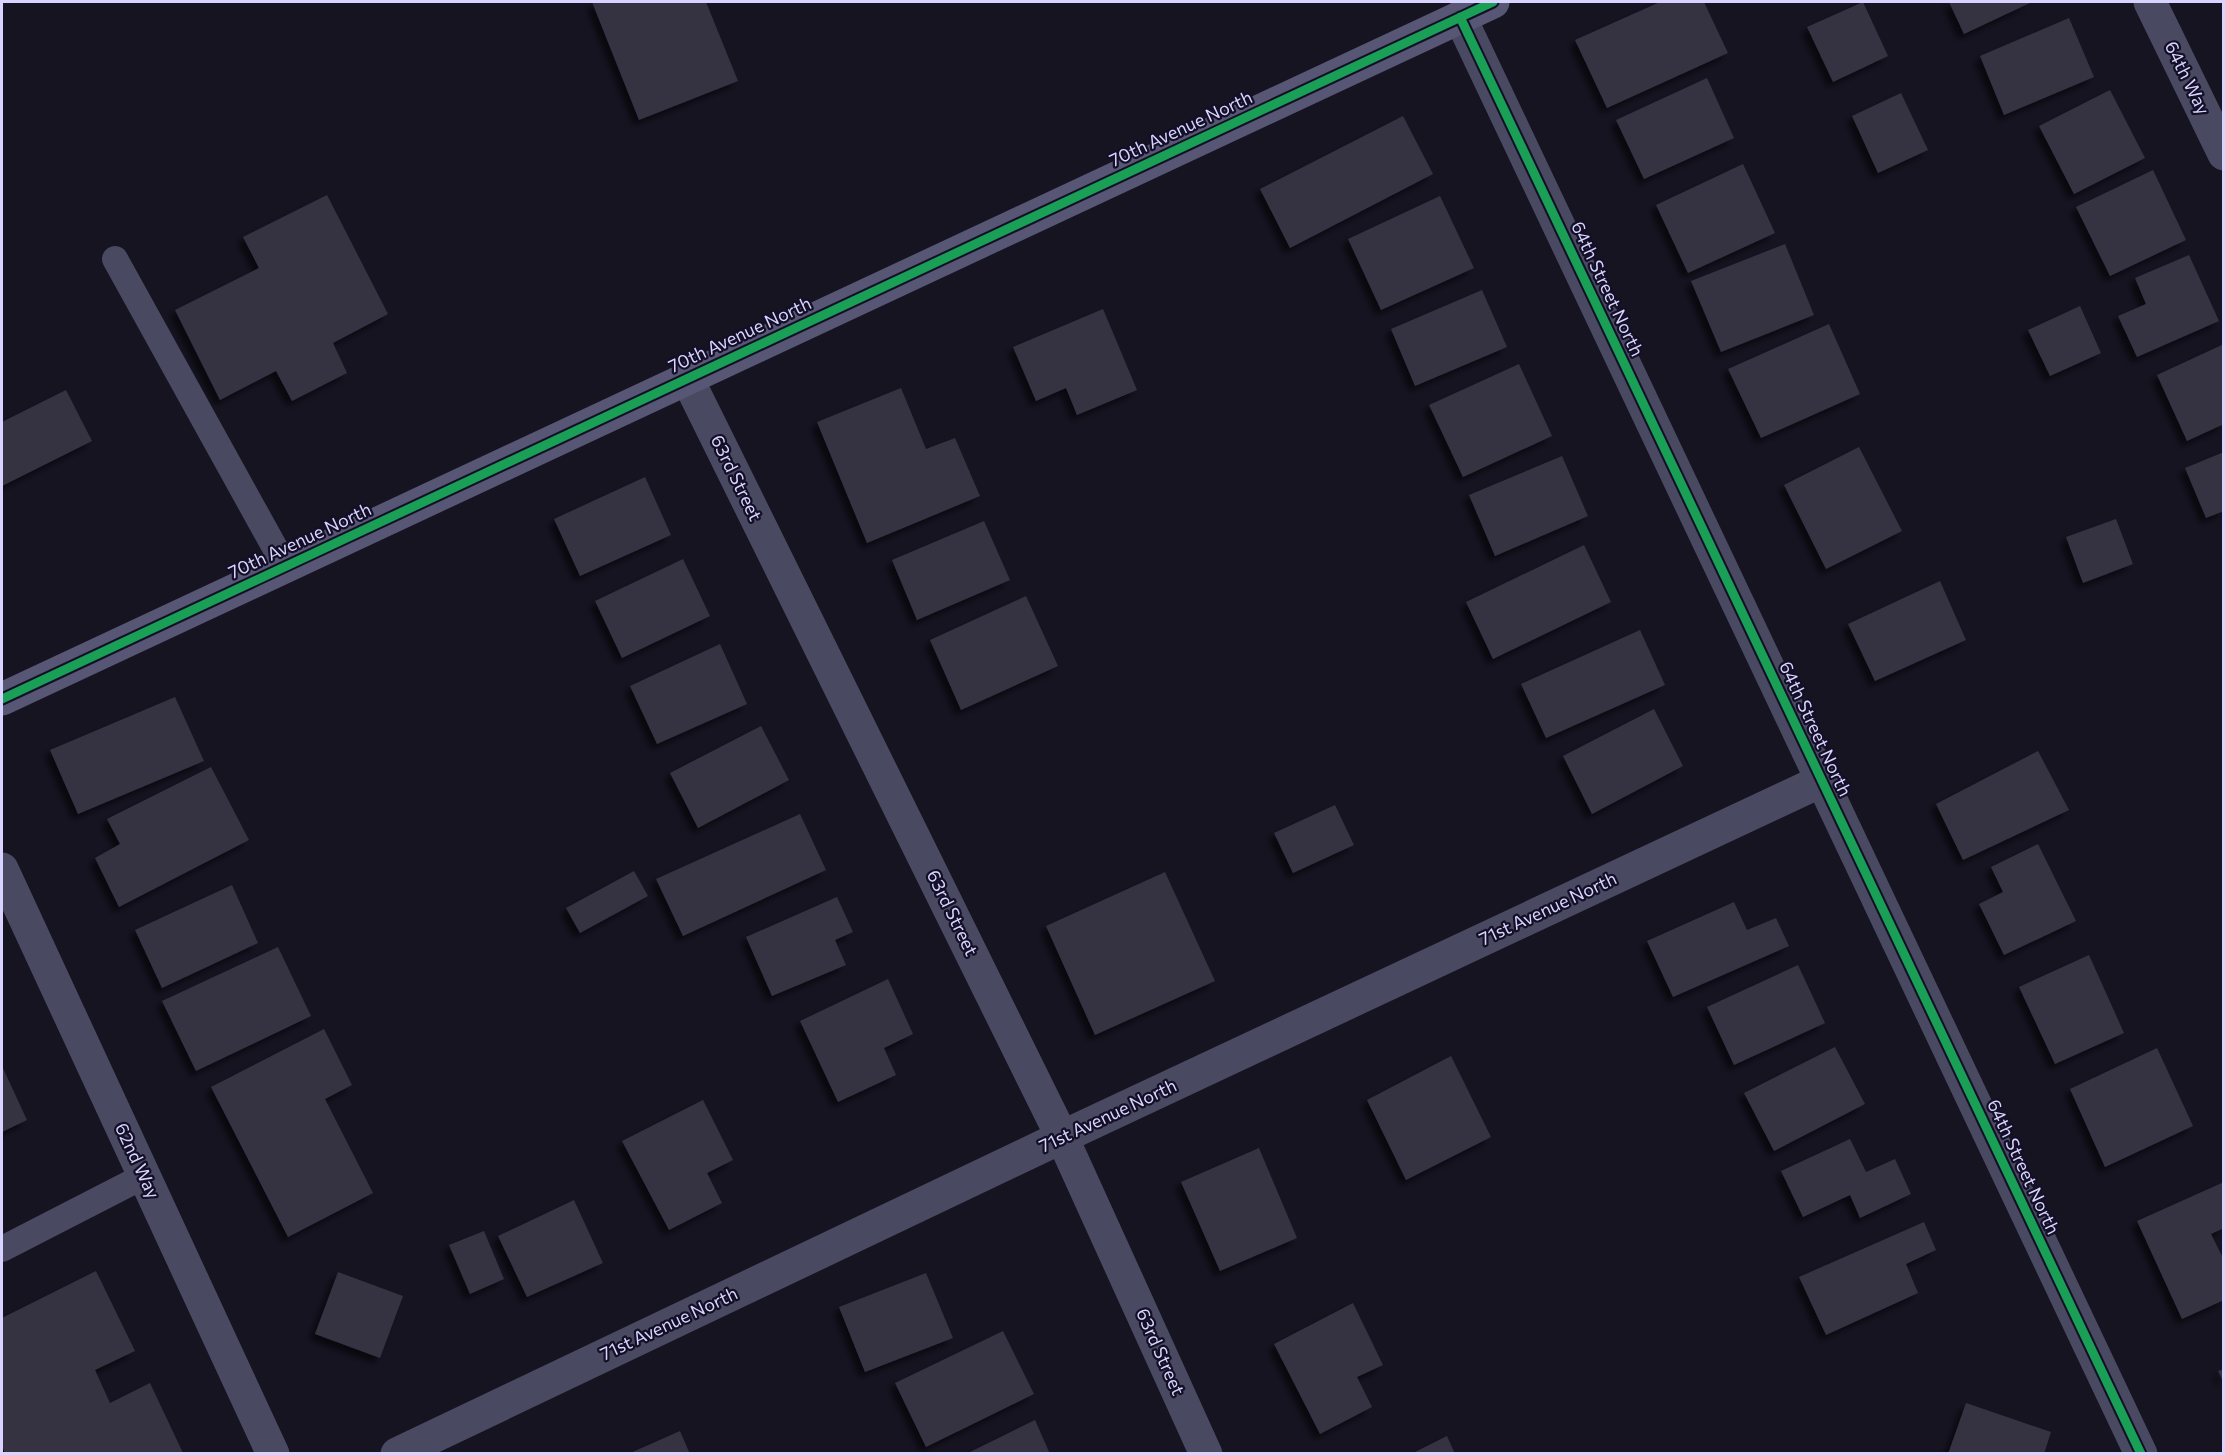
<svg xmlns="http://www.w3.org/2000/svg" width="2225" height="1455" viewBox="0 0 2225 1455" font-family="Commissioner,sans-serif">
<defs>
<filter id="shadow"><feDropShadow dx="-5.5" dy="5.5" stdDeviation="3" flood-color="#0009"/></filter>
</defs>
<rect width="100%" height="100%" fill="#161421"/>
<!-- building -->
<path fill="#343243" filter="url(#shadow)" d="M592,2h114l32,79 -99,39z
M1660,2h44l24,51 -121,55 -32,-68z
M1863,2l25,54 -55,26 -26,-55z
M1949,2h83l-68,32z
M2069,18l25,59 -90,38 -24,-59z
M1707,78l27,60 -90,41 -28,-59z
M2110,90l35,68 -71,36 -35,-68z
M1901,93l27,57 -50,23 -26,-57z
M1403,116l30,58 -143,74 -30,-59z
M1743,164l32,69 -87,40 -32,-68z
M2153,170l33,70 -76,36 -34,-69z
M327,195l61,119 -55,29 14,30 -55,28 -16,-30 -56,29 -45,-90 84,-42 -16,-31z
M1440,196l34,72 -93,42 -33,-71z
M1785,244l29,71 -93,37 -30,-71z
M2189,255l30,66 -82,36 -19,-41 28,-12 -11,-26z
M1482,290l25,57 -92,39 -24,-57z
M2080,306l21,47 -51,23 -22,-46z
M1103,309l34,81 -60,25 -11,-27 -30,13 -23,-54z
M1829,324l31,70 -99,44 -33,-69z
M2224,344v80l-37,17 -30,-66z
M1519,364l33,72 -89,41 -34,-72z
M901,388l25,61 29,-11 25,58 -113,47 -50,-121z
M66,390l26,51 -90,45v-64z
M1859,447l43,84 -76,38 -42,-84z
M2224,452v59l-18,7 -21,-50z
M1562,456l26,60 -93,40 -26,-61z
M645,477l26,58 -91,41 -26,-57z
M2116,519l17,45 -50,19 -17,-46z
M984,521l26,59 -93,40 -25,-60z
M1584,545l27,57 -118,57 -27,-57z
M683,559l27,57 -88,42 -27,-57z
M1940,581l26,59 -91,41 -27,-57z
M1026,596l32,70 -97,44 -31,-70z
M1640,630l25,55 -119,53 -25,-54z
M720,644l27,60 -90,40 -27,-58z
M175,697l29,64 -126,53 -28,-64z
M1654,709l29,57 -91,48 -29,-58z
M761,726l28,54 -91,48 -28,-55z
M2038,751l31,59 -106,50 -27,-56z
M211,767l38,73 -130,67 -24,-49 25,-14 -13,-25z
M1335,805l19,40 -61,28 -19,-40z
M800,814l26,56 -143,66 -27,-57z
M2038,844l38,77 -72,34 -25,-51 24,-12 -12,-25z
M634,871l14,25 -68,37 -14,-25z
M1165,872l50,109 -120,54 -49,-109z
M232,885l26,58 -96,45 -27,-58z
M837,897l16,35 -18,8 11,25 -74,31 -26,-59z
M1734,902l13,28 29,-12 13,28 -116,51 -26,-56z
M278,947l33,69 -115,55 -34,-70z
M2089,955l35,78 -69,31 -36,-77z
M1798,965l27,58 -91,42 -27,-58z
M888,979l25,55 -29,14 12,27 -58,27 -38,-81z
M324,1029l28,56 -27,14 48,94 -85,44 -77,-150z
M1835,1047l30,57 -91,47 -30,-58z
M2157,1048l36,78 -88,41 -35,-78z
M1451,1056l40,81 -85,43 -39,-80z
M2,1066l25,54 -25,12z
M703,1100l30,60 -26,13 15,30 -53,27 -47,-89z
M1850,1139l16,33 29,-13 16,35 -51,24 -10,-23 -47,22 -22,-46z
M1259,1148l38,90 -77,33 -39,-89z
M2224,1182v46l-13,6 13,26v40l-42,19 -45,-98z
M574,1200l29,63 -76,34 -29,-61z
M1924,1222l12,28 -30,14 12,29 -92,42 -27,-58z
M484,1231l20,48 -34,15 -21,-49z
M96,1271l39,80 -40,19 15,33 40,-20 33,70 -178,1 -3,-9v-127z
M338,1272l65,24 -23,62 -65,-24z
M926,1273l27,65 -88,34 -26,-65z
M1353,1303l30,62 -26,12 15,30 -52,27 -46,-90z
M1003,1331l31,63 -108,53 -31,-64z
M2224,1369v14l-6,-12z
M1966,1403l85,29 -7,22h-96z
M1035,1420l15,34h-84z
M680,1431l10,23h-62z
M1447,1436l8,18h-44z"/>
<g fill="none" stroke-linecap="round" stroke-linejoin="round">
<!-- lane -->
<path stroke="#4a4962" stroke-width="26" d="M115,259l170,307
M2,1249l142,-73"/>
<!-- street -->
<path stroke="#4a4962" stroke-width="33" d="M2150,2l74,152
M1460,17l681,1437
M687,378l375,759 144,317
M2,869l271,585
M397,1454l665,-317 759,-356"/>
<!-- secondary -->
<path stroke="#575674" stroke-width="33" d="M2,699l1491,-697"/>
<defs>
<path id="cycleway" d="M1460,17l681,1437
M2,699l1491,-697"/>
</defs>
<!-- cycleway casing -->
<use href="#cycleway" stroke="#130f26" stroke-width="13"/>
<!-- cycleway -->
<use href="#cycleway" stroke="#1a9f57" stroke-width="9"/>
</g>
<g text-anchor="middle" stroke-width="4.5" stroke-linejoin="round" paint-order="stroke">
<!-- street labels -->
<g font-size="18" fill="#d9d4ff" stroke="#130f26">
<text transform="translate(2187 78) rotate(64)" y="6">64th Way</text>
<text transform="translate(1181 129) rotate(-25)" y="6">70th Avenue North</text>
<text transform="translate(1607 289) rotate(65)" y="6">64th Street North</text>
<text transform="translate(740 335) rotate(-25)" y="6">70th Avenue North</text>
<text transform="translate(736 478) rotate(64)" y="6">63rd Street</text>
<text transform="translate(300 541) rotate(-25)" y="6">70th Avenue North</text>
<text transform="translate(1815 729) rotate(65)" y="6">64th Street North</text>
<text transform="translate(1548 909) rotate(-25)" y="6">71st Avenue North</text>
<text transform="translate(952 913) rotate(64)" y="6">63rd Street</text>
<text transform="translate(1108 1116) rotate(-25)" y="6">71st Avenue North</text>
<text transform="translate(137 1161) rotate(65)" y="6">62nd Way</text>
<text transform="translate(2023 1167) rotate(65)" y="6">64th Street North</text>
<text transform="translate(669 1324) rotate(-25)" y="6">71st Avenue North</text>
<text transform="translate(1160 1352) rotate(66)" y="6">63rd Street</text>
</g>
</g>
<!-- border -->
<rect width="2225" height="1455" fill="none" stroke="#d9d4ff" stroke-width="6"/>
</svg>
